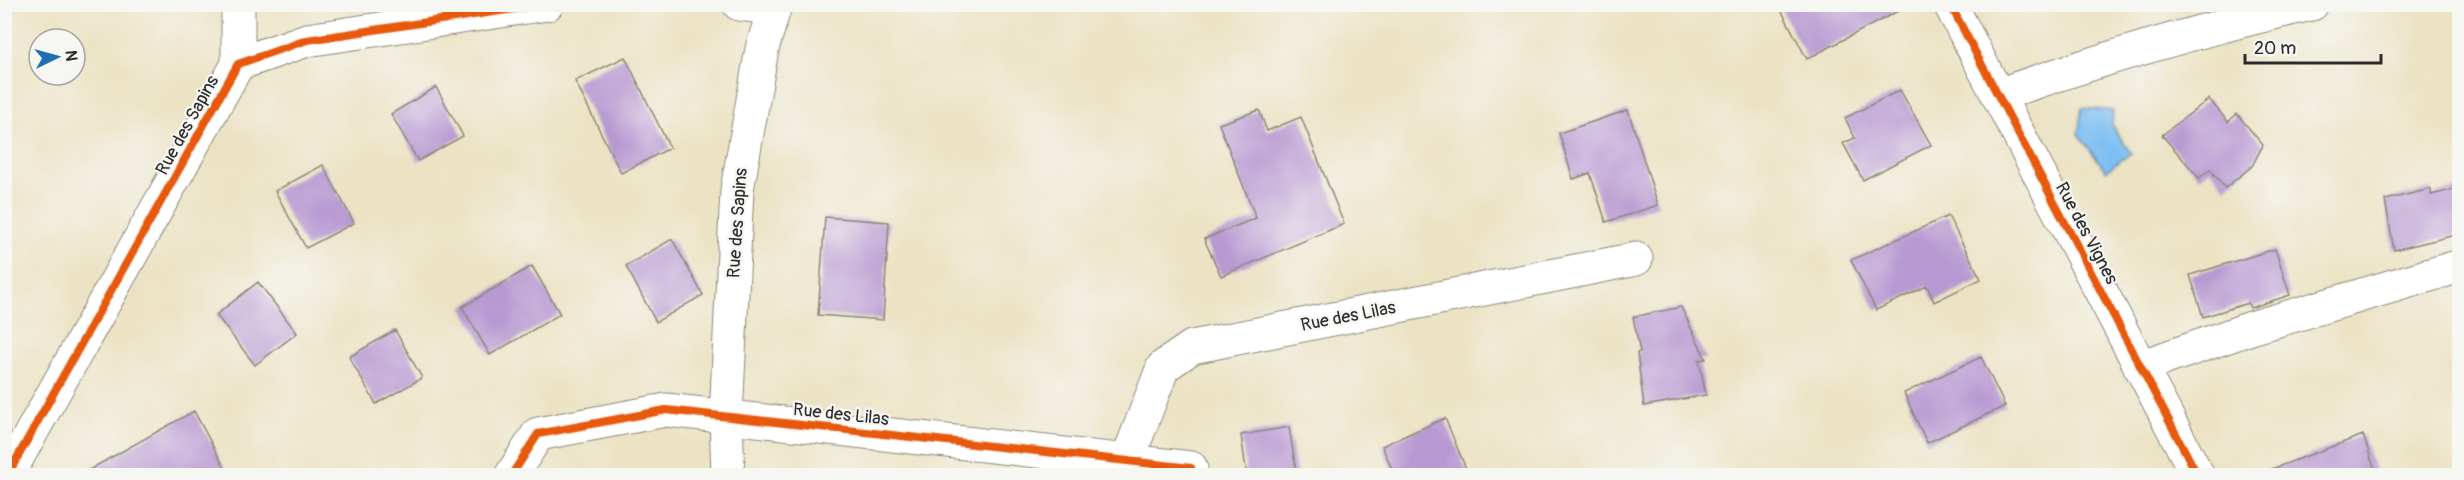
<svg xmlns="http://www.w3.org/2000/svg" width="2464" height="480" viewBox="0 0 2464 480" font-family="Pangolin,sans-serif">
<rect width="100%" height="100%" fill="#f6f6f2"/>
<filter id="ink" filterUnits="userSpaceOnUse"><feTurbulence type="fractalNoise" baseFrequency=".0167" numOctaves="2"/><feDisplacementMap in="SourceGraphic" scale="12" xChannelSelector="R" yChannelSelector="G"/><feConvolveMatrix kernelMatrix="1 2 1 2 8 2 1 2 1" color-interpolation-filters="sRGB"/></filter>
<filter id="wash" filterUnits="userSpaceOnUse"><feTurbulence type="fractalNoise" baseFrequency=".008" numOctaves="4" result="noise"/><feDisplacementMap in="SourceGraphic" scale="24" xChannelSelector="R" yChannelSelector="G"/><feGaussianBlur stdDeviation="1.35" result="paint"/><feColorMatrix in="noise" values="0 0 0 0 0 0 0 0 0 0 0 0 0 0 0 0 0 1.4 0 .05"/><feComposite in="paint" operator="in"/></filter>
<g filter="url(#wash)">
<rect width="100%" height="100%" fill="#ece3c4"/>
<!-- water -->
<path fill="#7dbff3" stroke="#54758f" stroke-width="1.5" d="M2082,108l31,3 -1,15 19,27 -25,18 -28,-37z"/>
<g id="blocks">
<!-- building -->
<path fill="#b899d2" d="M1778,4h133l-104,55z
M625,57l45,91 -49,25 -46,-92z
M436,87l27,49 -45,25 -27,-47z
M1900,90l31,55 -68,35 -20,-37 12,-5 -10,-20z
M2209,99l19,23 9,-8 26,31 -11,21 -27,22 -15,-19 -11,9 -37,-43z
M1259,110l8,21 34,-14 43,107 -123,52 -17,-37 52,-21 -37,-94z
M1628,110l30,95 -52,17 -16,-49 -17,6 -14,-46z
M323,165l31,58 -48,25 -31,-57z
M2460,188v46l-66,16 -9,-50 46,-11v6z
M1948,216l33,63 -47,23 -7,-16 -51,24 -25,-50z
M825,217l64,5 -6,98 -65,-5z
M672,239l31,56 -47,27 -30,-56z
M2275,249l15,46 -40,13 -2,-5 -45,14 -13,-42z
M532,266l28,48 -70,41 -28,-48z
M258,282l39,51 -42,32 -39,-50z
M1681,307l25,52 -7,1 7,35 -62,11 -7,-53 3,-1 -7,-35z
M395,330l27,48 -46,26 -27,-47z
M1981,357l24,49 -78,37 -23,-50z
M194,411l35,65h-151z
M1445,418l24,58h-74l-13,-30z
M1289,427l8,49h-50l-6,-41z
M2363,435l14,41h-111v-5z"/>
</g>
</g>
<g filter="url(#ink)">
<use href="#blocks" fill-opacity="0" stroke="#8c8778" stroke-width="1.5"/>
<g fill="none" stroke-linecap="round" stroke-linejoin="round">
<defs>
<path id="minor" d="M1950,4l248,472
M238,64v-60
M1998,95c103,-36 207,-67 314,-91
M2140,367l111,-39 209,-62
M1127,461l36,-94 29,-20 444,-88
M7,476l231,-412 69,-24 240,-36
M511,476l27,-42 128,-24 525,58
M728,476l-2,-59 11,-227 25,-141 12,-40 -35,-5"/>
</defs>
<!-- minor casing -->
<use href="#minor" stroke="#8c8778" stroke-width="35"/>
<!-- minor -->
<use href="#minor" stroke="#fff" stroke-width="33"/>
<defs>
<path id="cycleway" d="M1950,4l248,472
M7,476l231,-412 69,-24 240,-36
M511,476l27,-42 128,-24 525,58"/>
</defs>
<!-- cycleway casing -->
<use href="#cycleway" stroke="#f6f6f2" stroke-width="11"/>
<!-- cycleway -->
<use href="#cycleway" stroke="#e8590c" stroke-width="8"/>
</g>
</g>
<g text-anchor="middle" stroke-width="4.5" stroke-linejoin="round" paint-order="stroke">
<!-- street labels -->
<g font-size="18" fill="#2b2b2b" stroke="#f6f6f2">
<text transform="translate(187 125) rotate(-61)" y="6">Rue des Sapins</text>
<text transform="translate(737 223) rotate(-86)" y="6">Rue des Sapins</text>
<text transform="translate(2087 233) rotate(62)" y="6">Rue des Vignes</text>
<text transform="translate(1348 316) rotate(-11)" y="6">Rue des Lilas</text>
<text transform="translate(841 414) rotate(6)" y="6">Rue des Lilas</text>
</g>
</g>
<!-- margin -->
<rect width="2464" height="480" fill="none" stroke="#f6f6f2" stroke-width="24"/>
<!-- north arrow -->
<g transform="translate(57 57) rotate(85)"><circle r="28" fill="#f6f6f2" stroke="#a5a5a2" stroke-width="1.5"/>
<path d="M0-4.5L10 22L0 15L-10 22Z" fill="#1f6fb2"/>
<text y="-9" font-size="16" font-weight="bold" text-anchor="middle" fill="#2b2b2b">N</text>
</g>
<!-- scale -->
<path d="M2245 54v9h136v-9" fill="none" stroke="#2b2b2b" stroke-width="3"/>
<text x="2254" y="54" font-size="18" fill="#2b2b2b" stroke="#f6f6f2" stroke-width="4.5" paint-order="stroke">20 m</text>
</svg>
